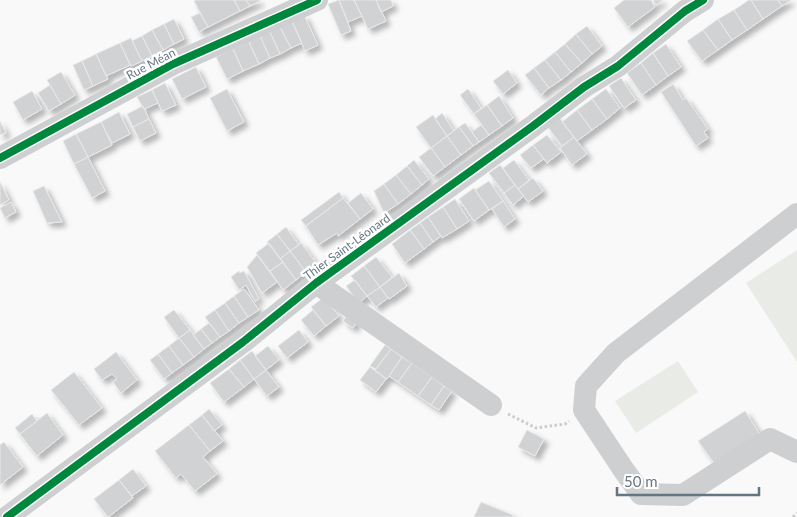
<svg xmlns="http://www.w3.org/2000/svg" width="797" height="517" viewBox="0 0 797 517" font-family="Lato,sans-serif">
<defs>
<filter id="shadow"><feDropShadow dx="4.5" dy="4.5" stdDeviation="2.5" flood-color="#0004"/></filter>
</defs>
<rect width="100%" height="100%" fill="#f9f9f9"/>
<!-- green -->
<path fill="#e8ebe6" d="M797,250v112l-51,-79z
M678,361l20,31 -62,41 -21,-32z"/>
<!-- building -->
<path fill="#d0d2d3" stroke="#e8e8e8" filter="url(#shadow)" d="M196,0h38l6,11 -32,16 -14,-26z
M234,0h12l4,6 -10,5z
M246,0h13l1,1 -10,5z
M339,0l12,31 -10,4 -13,-31z
M339,0h15l8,16 -14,6z
M354,0h22l10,21 -18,8z
M376,0h15l2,6 -12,6z
M624,0h27l4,7 -27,20 -14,-19z
M653,0h10l-7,5z
M749,0h2l12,19 -16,11 -13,-20z
M751,0h27l4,6 -19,13z
M778,0h13l-9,6z
M734,10l13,20 -15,10 -14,-21z
M200,13l8,14 -9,5 -8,-15z
M304,15l14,30 -13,6 -13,-30z
M174,19l10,20 -10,5 -10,-20z
M718,19l14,21 -14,10 -15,-20z
M292,21l10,22 -11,5 -11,-21z
M164,24l10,20 -11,6 -11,-20z
M587,26l15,20 -10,8 -16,-20z
M280,27l11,21 -11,6 -10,-22z
M152,30l11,20 -11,6 -10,-20z
M703,30l15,20 -16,11 -15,-20z
M270,32l10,22 -10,4 -10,-22z
M576,34l16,20 -10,9 -17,-19z
M142,36l10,20 -10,5 -10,-20z
M260,36l10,22 -11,6 -10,-22z
M131,38l11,23 -11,5 -11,-23z
M249,42l10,22 -16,7 -10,-22z
M120,43l10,22 -24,11 -10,-22z
M565,44l17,19 -11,9 -16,-20z
M666,44l15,23 -13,9 -15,-23z
M233,49l10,22 -16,8 -11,-22z
M555,52l16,20 -10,8 -16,-20z
M653,53l15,23 -12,9 -15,-22z
M96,54l12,25 -15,7 -11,-25z
M545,60l16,20 -12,8 -15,-20z
M82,61l11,25 -9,4 -11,-25z
M641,63l15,22 -14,10 -15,-22z
M196,67l10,20 -24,12 -10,-20z
M534,68l15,20 -8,7 -16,-20z
M508,70l9,13 -14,11 -10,-13z
M61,72l14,23 -14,9 -14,-24z
M621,78l15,22 -12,8 -15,-22z
M165,83l11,22 -14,6 -10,-21z
M673,84l10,16 3,-2 22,31 -4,3 4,6 -12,8 -35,-54z
M50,85l11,19 -12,7 -11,-18z
M227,89l17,33 -17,9 -17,-33z
M468,89l13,19 -7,6 -14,-19z
M606,89l14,19 -13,11 -15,-20z
M152,90l6,13 -14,6 -7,-12z
M32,91l10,18 -19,11 -10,-18z
M499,96l14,22 -11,8 -15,-21z
M592,99l15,20 -15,11 -15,-20z
M487,105l15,21 -13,9 -15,-21z
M143,106l6,13 -16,8 -6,-13z
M577,110l15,20 -15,11 -15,-19z
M119,112l11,22 -18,9 -11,-21z
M442,113l12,18 -7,5 -12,-17z
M433,115l14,21 -16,12 -15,-21z
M559,117l15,20 -12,9 -15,-20z
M149,119l7,14 -16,8 -7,-14z
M0,121l6,12 -6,2z
M101,122l11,23 -24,12 -12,-23z
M465,123l14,19 -6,4 -14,-19z
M481,125l8,10 -10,7 -7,-10z
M459,127l14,19 -12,9 -14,-19z
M76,134l12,23 -14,7 -11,-23z
M547,135l14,17 -14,11 -14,-18z
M447,136l14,19 -16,12 -14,-19z
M574,137l13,17 -15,11 -12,-17z
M533,145l11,14 -13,9 -11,-13z
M431,148l14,19 -12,9 -14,-19z
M88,157l17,34 -13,7 -18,-34z
M414,160l15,19 -7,6 -15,-19z
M514,160l15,20 -11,9 -15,-21z
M500,165l15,20 -11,8 -15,-20z
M407,166l15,19 -11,9 -15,-19z
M396,175l15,19 -13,10 -14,-20z
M533,178l10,13 -15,11 -10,-13z
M489,181l14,20 -14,9 -14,-20z
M0,182l9,18 -9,5z
M384,184l14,20 -14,9 -10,-22z
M515,185l9,11 -11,9 -9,-12z
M44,186l18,36 -15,1 -14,-32z
M474,188l15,22 -15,11 -15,-22z
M339,192l4,6 -37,28 -5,-6z
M361,193l12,16 -13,10 -12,-16z
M343,198l17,21 -22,17 -1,-3 -19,12 -12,-19z
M455,199l14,22 -12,8 -14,-22z
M503,201l12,18 -11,8 -12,-18z
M11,202l5,10 -11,6 -5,-10z
M443,207l14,22 -15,9 -14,-21z
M428,217l13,19 -8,6 -13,-19z
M420,223l13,19 -9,7 -14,-19z
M286,227l13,18 -9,6 -13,-17z
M410,230l14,19 -19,14 -13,-19z
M277,234l13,17 -10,8 -13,-17z
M269,243l14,19 -13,9 -14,-18z
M301,243l16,21 -11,8 -16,-21z
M290,251l16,21 -10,8 -16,-21z
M257,255l20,27 -15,11 -15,-26z
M376,257l16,20 -12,10 -16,-21z
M283,262l13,18 -13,10 -13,-19z
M364,266l16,21 -13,9 -16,-20z
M239,271l1,2 4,-2 15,28 -4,2 -9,-16 -7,5 -8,-13z
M399,273l8,13 -18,13 -9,-12z
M355,280l12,16 -8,7 -13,-17z
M380,287l8,11 -12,9 -9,-11z
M244,289l15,21 -11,7 -14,-21z
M234,296l14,21 -9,6 -14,-20z
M324,297l15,19 -13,10 -15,-19z
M225,303l14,20 -10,8 -14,-21z
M174,310l16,20 -11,8 -15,-21z
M215,310l14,21 -9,6 -15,-20z
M313,310l13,16 -12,10 -13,-16z
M347,315l10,7 -4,6 -10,-7z
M209,323l11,14 -8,6 -11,-14z
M201,329l11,14 -8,6 -11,-14z
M190,330l14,19 -10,8 -15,-19z
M299,330l9,12 -21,16 -9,-12z
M179,338l15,19 -11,8 -14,-19z
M385,345l6,4 -15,20 -6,-3z
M169,346l14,19 -11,8 -14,-19z
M268,346l11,14 -13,10 -11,-14z
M391,349l11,8 -15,22 -12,-9z
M252,351l14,19 -12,9 -14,-19z
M116,352l21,28 -16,13 -8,-11 4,-3 -5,-5 -10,6 -8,-11z
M158,354l14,19 -8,6 -14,-19z
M402,357l10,6 -14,19 -9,-6z
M240,360l14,19 -10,8 -15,-18z
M412,363l20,14 -14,19 -20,-14z
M370,367l16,12 -10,13 -16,-12z
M229,369l15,18 -20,15 -14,-19z
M266,370l13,17 -12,9 -13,-17z
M74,372l28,36 -23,17 -28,-35z
M432,377l12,9 -13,19 -13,-9z
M444,386l8,5 -13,19 -8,-5z
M209,409l13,16 -8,6 -12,-16z
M745,411l16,25 -44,31 -19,-26z
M47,413l16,22 -26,21 -17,-22z
M32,414l5,7 -17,13 -5,-6z
M202,415l21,26 -13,10 -21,-26z
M189,425l21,26 -7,6 14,17 -22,17 -14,-17 -5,4 -21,-27z
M527,430l17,9 -9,17 -17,-9z
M4,442l19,25 -23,18v-40z
M133,469l13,17 -14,10 -13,-16z
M119,480l14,18 -25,19 -14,-18z
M481,502l32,13 -1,2h-38z"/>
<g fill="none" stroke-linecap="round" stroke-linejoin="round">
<!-- path -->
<path stroke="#cbcccd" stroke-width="3" stroke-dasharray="2.5 2.5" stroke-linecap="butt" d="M508,414l28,14 29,-4 4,-3
M793,517l4,-4"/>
<!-- minor -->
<path stroke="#cecfd0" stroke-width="22" d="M0,158l173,-94 144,-64
M797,214l-181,139 -30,33 -2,24 39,59 18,25 42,1 87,-56 27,13
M316,283l175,122
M7,517l236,-175 73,-59 217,-157 51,-39 34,-21 67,-55 18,-11"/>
<defs>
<path id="cycleway" d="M0,158l173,-94 144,-64
M7,517l236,-175 73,-59 217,-157 51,-39 34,-21 67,-55 18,-11"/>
</defs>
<!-- cycleway casing -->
<use href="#cycleway" stroke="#fff" stroke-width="11"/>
<!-- cycleway -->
<use href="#cycleway" stroke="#00873e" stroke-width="8"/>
</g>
<g text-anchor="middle" stroke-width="5" stroke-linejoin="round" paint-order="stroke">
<!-- street labels -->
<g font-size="12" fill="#657683" stroke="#fff">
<text transform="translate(151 64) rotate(-28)" y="4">Rue Méan</text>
<text transform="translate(347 247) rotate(-36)" y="4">Thier Saint-Léonard</text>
</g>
</g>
<!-- scale -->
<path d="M617 487v8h142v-8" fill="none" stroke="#657683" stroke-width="2.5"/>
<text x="624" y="487" font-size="15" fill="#657683" stroke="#ffffff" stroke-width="4" paint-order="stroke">50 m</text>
</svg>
